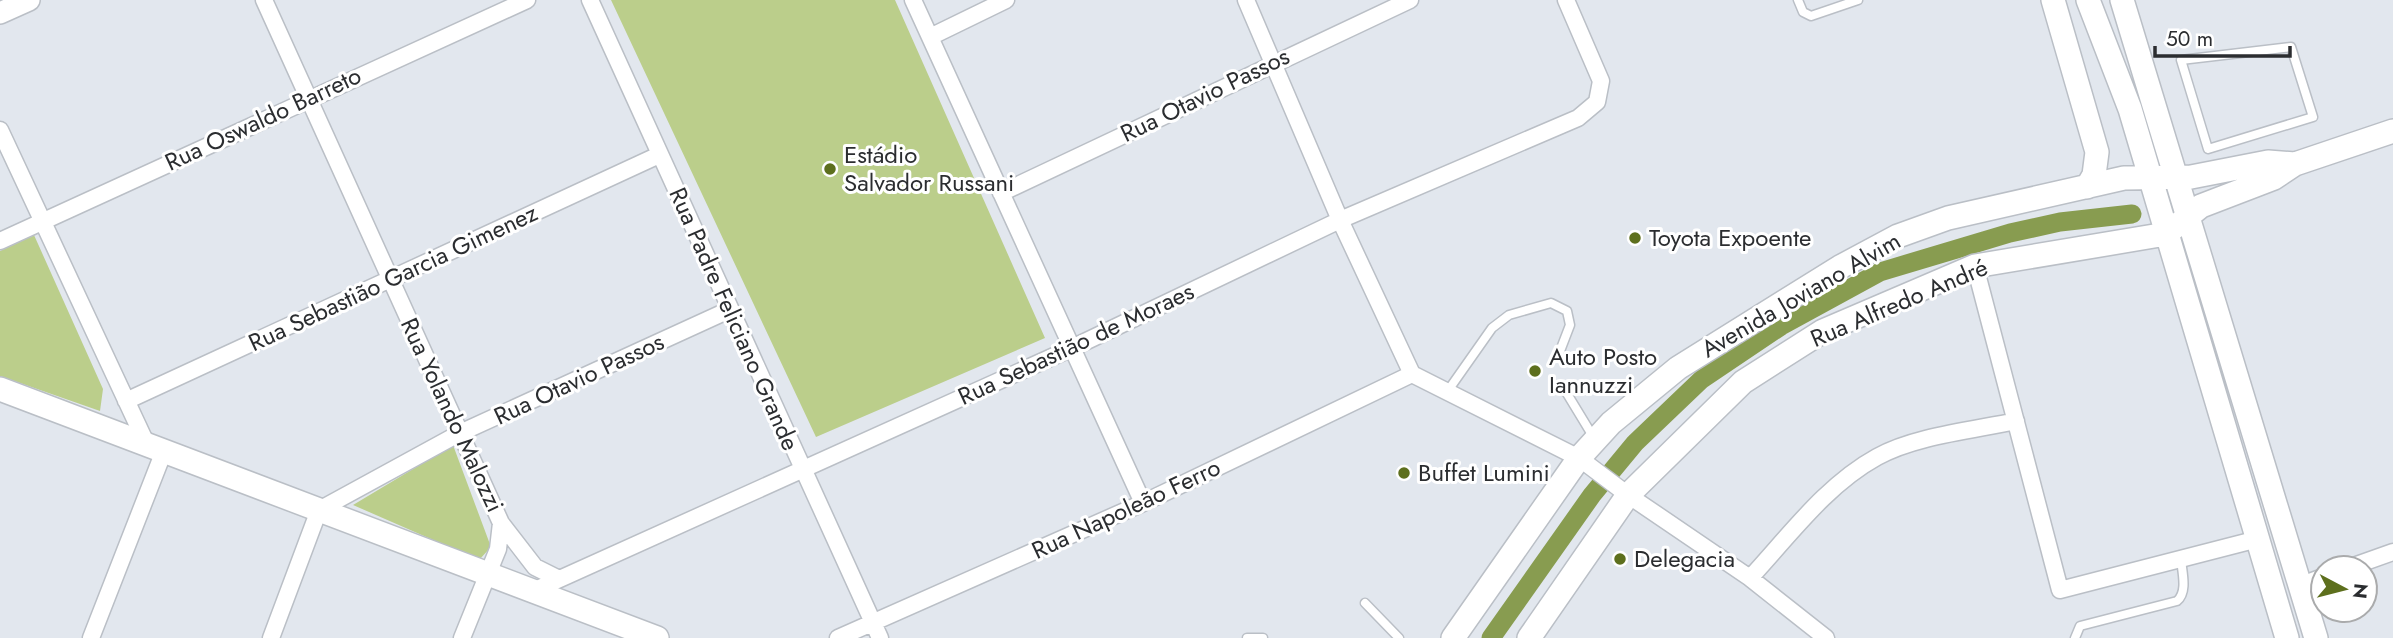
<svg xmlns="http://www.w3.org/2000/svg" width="2393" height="638" viewBox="0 0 2393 638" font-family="Jost,sans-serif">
<rect width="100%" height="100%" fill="#e2e7ee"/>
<!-- green -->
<path fill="#bbce8b" d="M611,0h284l150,338 -229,99z
M34,235l69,154 -3,22 -100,-35v-125z
M453,445l38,102 -12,13 -126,-55z"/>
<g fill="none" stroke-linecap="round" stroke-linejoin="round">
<!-- canal -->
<path stroke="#889c50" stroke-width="19" d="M1491,638l101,-143 43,-52 67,-64 79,-53 99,-54 130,-39 50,-11 72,-8"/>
<defs>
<path id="service" d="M1798,0l5,12 8,4 47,-16
M2291,47l22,70 -105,32 -27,-89z
M1563,387l31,51
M1447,392l45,-64 17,-13 42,-12 16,8 3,14 -10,26
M1365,603l34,35
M1247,638h16
M2075,638l5,-12 97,-25c11,-9 5,-29 4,-42"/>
<path id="minor" d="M264,0l237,523 34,44 24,12
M590,0l290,638
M913,0l230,503
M1246,0l94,220 72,154
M930,37l76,-37
M0,130l147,315
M1001,193l409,-193
M0,241l527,-241
M1975,266l85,324 198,-51
M1412,374l167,84 49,37 122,83 76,60
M126,401l533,-246
M2348,568l45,-16
M1750,578c39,-42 76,-93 127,-121 37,-21 97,-27 139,-36
M2299,586l24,-9
M533,591l539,-243 268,-128 238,-102 19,-16 4,-21 -35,-81
M91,638l73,-187
M271,638l48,-128 141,-77 269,-123
M462,638l36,-89 3,-26
M838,638l305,-135 269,-129"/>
<path id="tertiary" d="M0,13l29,-13"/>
<path id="secondary" d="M2053,0l44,152 -3,23 -7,12
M2088,0l42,109 157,529
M2122,0l194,638
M0,389l657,249
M1453,638l126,-180 32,-35 67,-55 162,-101 58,-31 50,-18 176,-40 67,-1 77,-15 27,2 98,-33
M1529,638l99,-143 115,-113 80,-51 152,-65 191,-32 35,-28 73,-28 21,-14"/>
</defs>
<!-- service casing -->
<use href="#service" stroke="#babfc6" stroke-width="11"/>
<!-- minor casing -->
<use href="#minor" stroke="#babfc6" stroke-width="19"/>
<!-- tertiary casing -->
<use href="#tertiary" stroke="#babfc6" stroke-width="24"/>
<!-- secondary casing -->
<use href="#secondary" stroke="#babfc6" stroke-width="26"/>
<!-- service -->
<use href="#service" stroke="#fff" stroke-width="8"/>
<!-- minor -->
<use href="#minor" stroke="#fff" stroke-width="16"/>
<!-- tertiary -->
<use href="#tertiary" stroke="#fff" stroke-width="21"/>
<!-- secondary -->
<use href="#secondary" stroke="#fff" stroke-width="23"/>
</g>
<!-- markers -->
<g fill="#5d6f1d" stroke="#fff" stroke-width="2.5">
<circle cx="830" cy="169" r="7"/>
<circle cx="1635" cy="238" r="7"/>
<circle cx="1535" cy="371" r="7"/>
<circle cx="1404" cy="473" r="7"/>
<circle cx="1620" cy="559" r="7"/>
</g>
<g text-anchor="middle" stroke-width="6" stroke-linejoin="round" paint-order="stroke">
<!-- street labels -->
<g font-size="24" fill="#2b2d30" stroke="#fff">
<text transform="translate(1205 95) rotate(-26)" y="8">Rua Otavio Passos</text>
<text transform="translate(263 119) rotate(-25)" y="8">Rua Oswaldo Barreto</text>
<text transform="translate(393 278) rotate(-25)" y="8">Rua Sebastião Garcia Gimenez</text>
<text transform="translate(1801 295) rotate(-30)" y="8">Avenida Joviano Alvim</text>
<text transform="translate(1899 303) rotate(-23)" y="8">Rua Alfredo André</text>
<text transform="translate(734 319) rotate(66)" y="8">Rua Padre Feliciano Grande</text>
<text transform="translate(1076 344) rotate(-25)" y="8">Rua Sebastião de Moraes</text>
<text transform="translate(579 379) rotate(-25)" y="8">Rua Otavio Passos</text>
<text transform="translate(452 415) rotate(65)" y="8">Rua Yolando Malozzi</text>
<text transform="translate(1126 509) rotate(-25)" y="8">Rua Napoleão Ferro</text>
</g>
<!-- poi labels -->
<g font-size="24" fill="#2b2d30" stroke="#fff" text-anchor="start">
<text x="844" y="163">Estádio<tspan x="844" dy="28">Salvador Russani</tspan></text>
<text x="1649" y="246">Toyota Expoente</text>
<text x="1549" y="365">Auto Posto<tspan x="1549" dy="28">Iannuzzi</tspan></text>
<text x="1418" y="481">Buffet Lumini</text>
<text x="1634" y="567">Delegacia</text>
</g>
</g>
<!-- north arrow -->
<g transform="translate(2344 589) rotate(97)"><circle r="33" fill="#ffffff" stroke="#aaabac" stroke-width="2"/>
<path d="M0-5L12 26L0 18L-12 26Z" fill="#5d6f1d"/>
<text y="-10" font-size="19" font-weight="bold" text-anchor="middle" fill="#2b2d30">N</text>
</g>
<!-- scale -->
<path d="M2155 46v10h135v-10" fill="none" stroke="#2b2d30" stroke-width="3.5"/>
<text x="2166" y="46" font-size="21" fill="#2b2d30" stroke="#ffffff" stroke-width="5" paint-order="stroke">50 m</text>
</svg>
